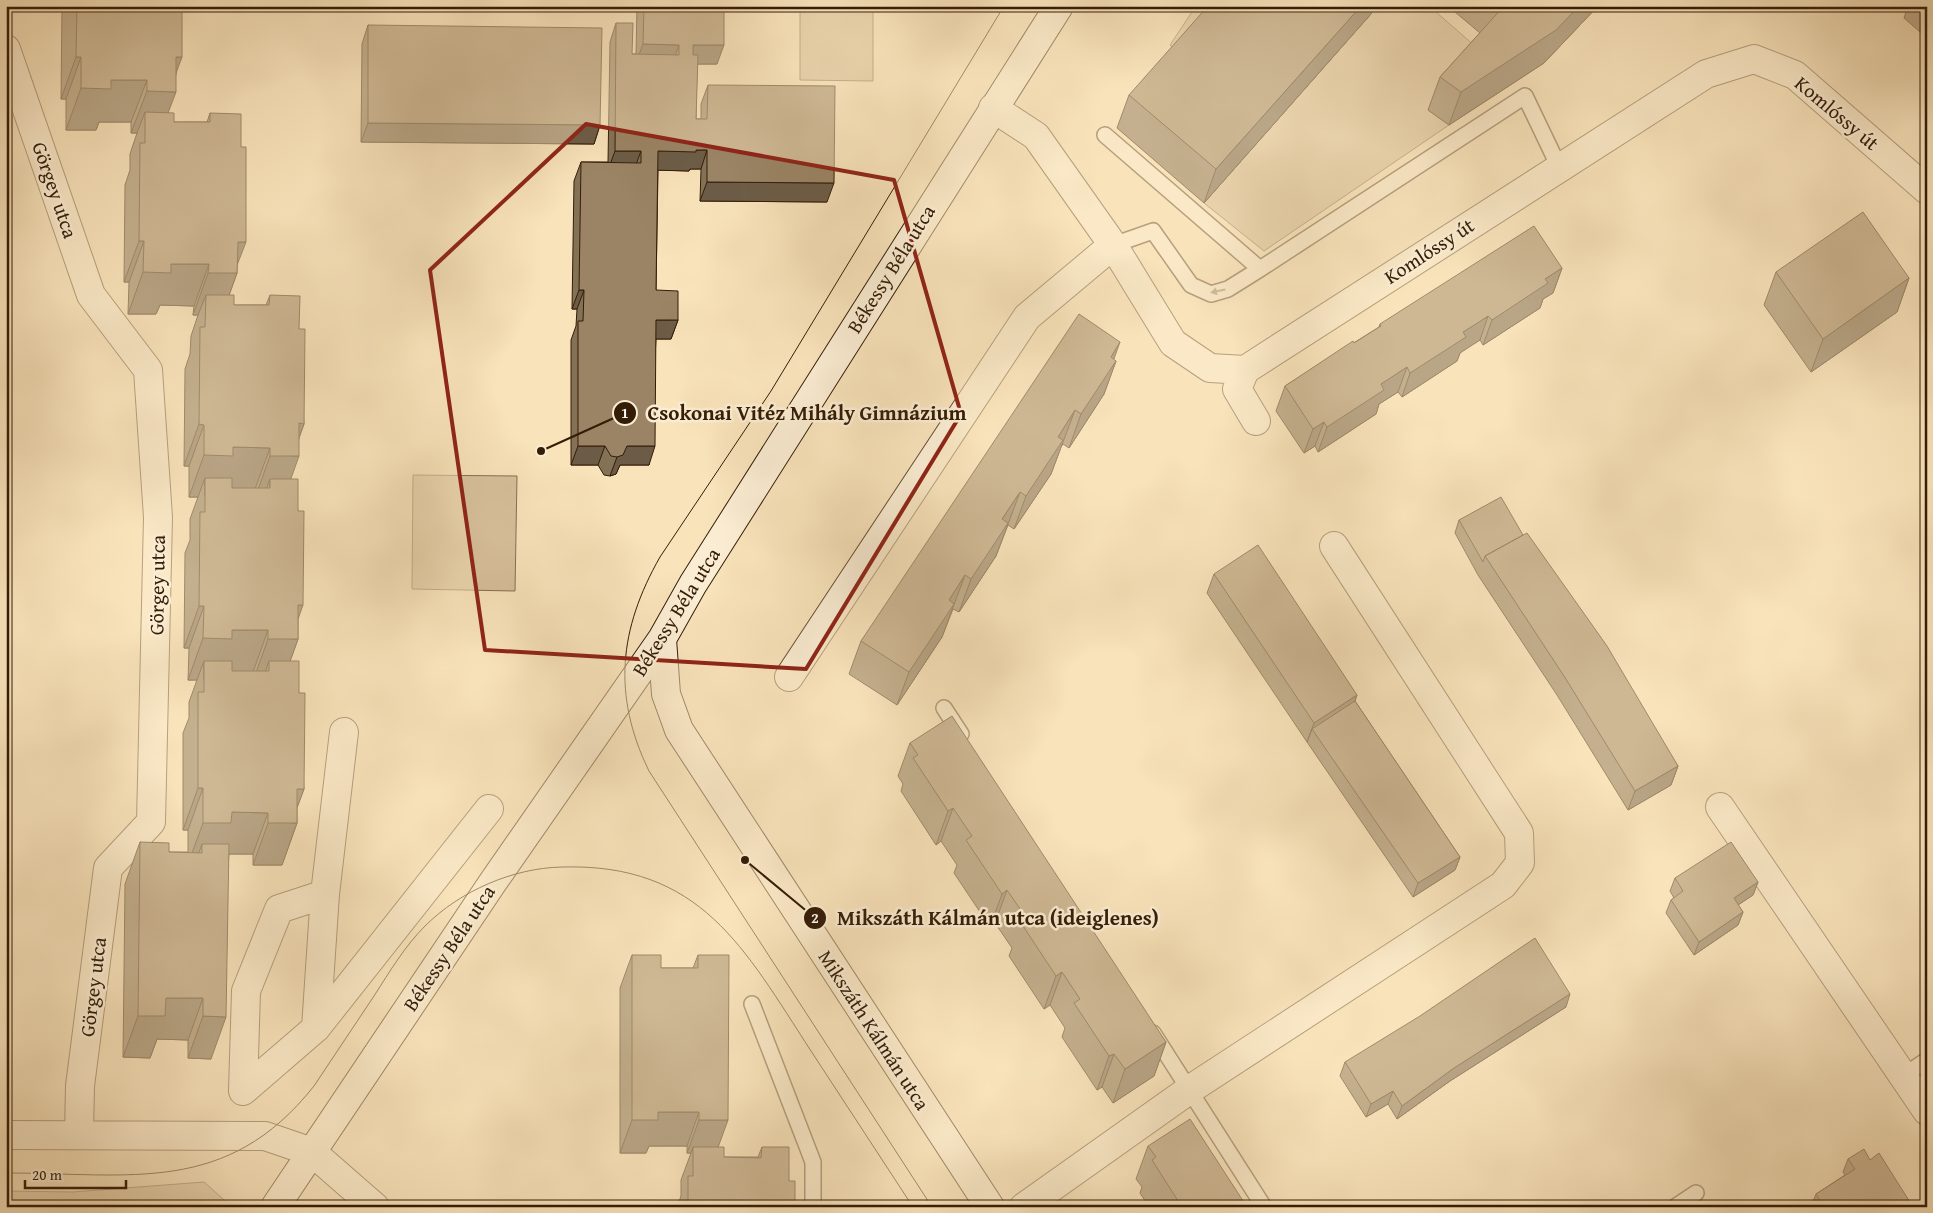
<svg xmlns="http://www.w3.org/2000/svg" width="1933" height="1213" viewBox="0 0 1933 1213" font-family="'Gentium Book Plus',serif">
<rect width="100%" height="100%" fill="#f9e3bb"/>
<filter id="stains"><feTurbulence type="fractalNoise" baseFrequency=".004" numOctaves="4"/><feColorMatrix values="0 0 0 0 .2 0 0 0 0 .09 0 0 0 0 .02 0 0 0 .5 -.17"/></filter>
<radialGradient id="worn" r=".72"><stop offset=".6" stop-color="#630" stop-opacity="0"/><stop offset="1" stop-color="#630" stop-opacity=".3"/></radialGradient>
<!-- green -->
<path fill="#d8c19c" stroke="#866f52" d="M800,6h73v75l-73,-1z
M1196,6h29l-43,49 -12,-10z
M1378,6h51l46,40 -47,64 21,15 -185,126 -60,-48z
M413,475l104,1 -2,115 -103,-2z
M204,1182l28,25h-226v-16l67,1z"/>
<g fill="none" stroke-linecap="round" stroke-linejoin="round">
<defs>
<path id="lane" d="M1105,135l155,134 265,-173 34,71
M1113,245l40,-14 38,54 20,9 17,-5 32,-20
M944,708l17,26
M752,1004l61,158v45
M1153,1033l111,174
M1903,1076l24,-16
M1675,1207l21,-14"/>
<path id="street" d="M6,49l85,246 57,75 10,147 -7,305 -43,46 -28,218 -1,49
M993,108l43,28 77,109 60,98 37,25 35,2 461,-296 48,-15 41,16 132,115
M1245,370l-8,19 19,32
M789,677l238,-360 86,-72
M1720,807l207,304
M325,894l-9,134 -73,63 3,-100 33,-82 46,-15 19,-162
M316,1028l173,-219
M6,1135l259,1 47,16 63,55
M1024,1207l165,-117 314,-205 17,-22 -1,-30 -185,-287"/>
<path id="secondary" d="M662,639l4,55 13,36 311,477
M275,1207l218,-325 169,-243 31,-55 366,-578"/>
</defs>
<!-- lane casing -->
<use href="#lane" stroke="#654e34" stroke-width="18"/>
<!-- street casing -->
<use href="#street" stroke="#654e34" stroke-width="30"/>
<!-- secondary casing -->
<use href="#secondary" stroke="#341d07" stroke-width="30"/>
<!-- lane -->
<use href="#lane" stroke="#fbedd3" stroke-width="15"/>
<!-- street -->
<use href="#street" stroke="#fbedd3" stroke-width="28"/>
<!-- secondary -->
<use href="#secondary" stroke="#fbedd3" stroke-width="28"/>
<!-- tram -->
<path stroke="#341d07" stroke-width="1" d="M6,1173c125,0 221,23 308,-87 20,-30 40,-60 60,-90 16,-25 31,-50 51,-70 35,-35 88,-58 137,-59 139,-4 182,81 249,184 34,52 68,104 102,156
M932,1207l-283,-436c-37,-76 -30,-142 11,-214l111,-166 233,-385"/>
</g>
<!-- wall -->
<path fill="#847257" stroke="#341d07" d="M62,6h120l-6,68 -8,39 6,9h33l3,-9 27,151v9l-8,22 5,10h32l4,-10 29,34 5,95 -5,14 -9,41 8,32v128l-8,22 9,32 5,96 -7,19v15l-15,42h-29v-11h-24l-18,205 -23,-1v-18l-31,-1 -7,19 -27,-1 2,-173 15,-42 29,10h19v-22h-5v-97l6,-15v-16l8,-22h-9l1,-32h-5l1,-95 5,-13v-21l8,-22h-9v-31h-5l1,-97 5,-15 1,-18 7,-21h-5l1,-9 -34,-1 -4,9h-28l1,-32h-5l1,-97 5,-15v-16l7,-21h-6v-11h-32l-3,8h-30v-31h-5z
M637,6h87l-7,58h-20l-1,55h5v-15l7,-19 119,117 -127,-1 1,-32h-11l-1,2 -31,-1 -2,120 22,30 -7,19h-15l-7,126h-29l-4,9 -6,2 -6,-1 -6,-10h-27v-125l5,-14 1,-17h-5l2,-128 7,-19h27l2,-120 6,-19 16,31h4z
M1378,6l-174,197 -87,-75 12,-33z
M1457,6h141l-54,57 -95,62 -21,-15 12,-33 40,-44 -25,-21z
M1908,6h19v32l-23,-20z
M368,25l232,100 -6,19 -233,-2 1,-98z
M1562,268l-9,25 -10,6 -3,9 -57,37 -3,-5 -10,6 -10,7 -3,8 -55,36 -4,-5 -19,12 -3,10 -58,38 -3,-6 -11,7 -28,-42 9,-25 94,-59 1,-3z
M1776,272l133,6 -12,34 -86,60 -47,-67z
M1116,361l-12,33 -35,54 -6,-4 -2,3 -10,27 -37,55 -6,-4 -12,31 -37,56 -6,-3 -11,28 -45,68 -48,-31 12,-33z
M1459,520l64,15 155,231 -7,19 -43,25 -71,-115 -79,-120 -23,-42z
M1214,574l143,121 -2,6 105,156 -5,13 -42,27 -106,-155 -100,-149z
M910,743l256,299 -12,34 -41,27 -11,-16 -5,3 -35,-53 3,-9 -15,-23 -6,4 -35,-53 3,-8 -17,-25 -5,4 -36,-54 3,-8 -16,-24 -5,4 -35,-54 2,-7 -5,-8z
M1675,878l83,4 -5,13 -15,10 5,7 -5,13 -44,30 -28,-42 5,-13 3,-2 -4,-7z
M632,955l29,13h32l5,-13 20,192 6,10h34l4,-10 27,34 6,26h-118l4,-11v-16l10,-27h-4v-7h-38l-3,7h-26v-165z
M1566,1007l-116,74 -53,38 -9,-15 -22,13 -26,-41 5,-14z
M1148,1146l99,61h-98l-9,-14 2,-6 -6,-8z
M1848,1159l22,1 43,47h-102l5,-13 29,-19 -2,-3z"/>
<!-- shaded-wall -->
<path fill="#6c5c47" stroke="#341d07" d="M1361,6h17l-174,197 12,-34z
M1579,6h19l-54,57 -95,62 12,-33z
M643,44l36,1 -7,19 -36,-1z
M693,45h31l-7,19h-31z
M76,57h5l-15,42h-5z
M176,57h6l-13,35h7l-16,42 -15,-22 -8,21h-6l16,-42z
M111,80h36l-16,42h-32l-3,8h-30l15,-42z
M368,123l232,2 -6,19 -233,-2z
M696,150h11l-6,19h-11l-1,2 -38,-1 7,-19z
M615,151h26l-7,19h-26z
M707,182l127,1 -7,19 -127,-1z
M139,241h5l-15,41h-5z
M238,242h8l-12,31h3l-15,42 -16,-20 -8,20h-5l15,-42z
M171,264h38l-15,42 -34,-1 -4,9h-28l15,-42z
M1562,268l-9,25 -10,6 -3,9 -57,37 9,-25 53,-41z
M1909,278l-12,34 -86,60 12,-33z
M579,290h5l-7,19h-5z
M1488,316l-8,24 -20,13 -3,8 -55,36 8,-24 53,-41z
M656,320h22l-7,19h-22z
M1120,342l-10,28 6,-9 -12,33 -35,54 12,-34 30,-57z
M1407,367l-9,25 -19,12 -3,10 -58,38 9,-25 54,-43z
M1075,410l-24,64 -37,55 12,-33 32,-59z
M1324,422l-9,24 -11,7 9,-24z
M299,423l5,1 -12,32h7l-15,42 -14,-10v-9l-7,19h-8l15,-42z
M199,424l5,1 -15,41h-5z
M578,446h27l-7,19h-27z
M627,446h28l-6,19h-29l-4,9 -6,2 7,-19z
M233,447l37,1 -15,41 -50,8v-19l-7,19h-9l15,-42z
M1020,492l-24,64 -37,56 12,-33 31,-60z
M965,575l-23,62 -45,68 12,-33 40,-72z
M298,605h5l-12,34h7l-15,42 -14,-20 -7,20h-9l15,-42z
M199,606h5l-15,42h-5z
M232,630h36l-15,42 -49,8v-19l-7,19h-9l15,-42z
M1357,695l-7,19 -38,15 -5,13 7,-19z
M1678,766l-7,19 -43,25 7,-19z
M198,788h5l-15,42h-5z
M297,789h7l-13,34h6l-15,42h-29l15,-42z
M953,808l-12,33 -5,4 12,-34z
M232,812l36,1 -15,41h-33l-18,-10 -7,20h-7l15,-41z
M1460,857l-5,13 -42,27 5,-14z
M1758,882l-5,13 -24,16 5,-13z
M1007,890l-12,33 -5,4 12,-33z
M1743,912l-5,13 -44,30 5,-13z
M1062,972l-12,33 -6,4 12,-33z
M1570,994l-4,13 -116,74 -53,38 5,-13 52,-38z
M166,998h37l-15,42 -31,-1 -7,19 -27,-1 15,-41z
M203,1016l23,1 -15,42 -23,-1z
M1166,1042l-12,34 -41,27 12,-34z
M1114,1054l-12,33 -5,3 12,-34z
M1393,1091l-5,13 -22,13 5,-13z
M658,1112h41l-12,34h-38l-3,7h-26l12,-33z
M699,1120h29l-12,33 -23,-6 -2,6h-4z"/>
<!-- building -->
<path fill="#9a8465" stroke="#341d07" d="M77,6h105v51h-6v35l-29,-1v-11h-36v9l-30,-1v-31h-5z
M644,6h80v39h-31v10h5l-2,64h11l1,-34 127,1 -1,97 -127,-1v-32h-11v2l-38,-1 -2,139 22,1v29h-22l-1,126h-28l-4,9 -6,2 -6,-1 -6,-10h-27v-125h5l1,-31h-5l2,-128 60,1v-12h-26l1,-128h17l-1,31 47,1v-10l-36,-1z
M1208,6h153l-145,163 -87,-74z
M1499,6h80l-23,24 -95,62 -21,-15 62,-69z
M368,25l234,3 -2,97 -232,-2z
M145,112l29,1v9h36v-9l31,1v33h5v95h-8l-1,31h-29l1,-9h-38v9l-28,-1 1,-31h-5l1,-98h5z
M1863,212l46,66 -86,61 -47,-67z
M1534,226l28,42 -17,11 3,4 -56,37 -4,-4 -9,6 -16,10 3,5 -56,36 -3,-6 -26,17 3,6 -57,37 -3,-5 -11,7 -28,-43 68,-45 1,2 27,-17 -1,-2z
M206,295h28v10h35l1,-10 30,1 -1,33h6l-1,95 -5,-1v33h-29v-8l-37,-1v9l-29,-1v-30l-5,-1 1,-97h5z
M1079,314l41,28 -9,15 5,4 -35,53 -6,-4 -17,27 5,3 -37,56 -6,-4 -18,27 6,4 -37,56 -6,-4 -16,25 5,4 -45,68 -48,-31z
M205,478h27v10h38v-9h28v32h6l-1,94h-5v34h-30v-9h-36v9l-29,-1 1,-32h-5l1,-94h5z
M1501,497l22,38 -38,21 -2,6 -24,-42z
M1527,533l80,113 71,120 -43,25 -71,-115 -79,-120z
M1258,545l99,150 -43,28 -100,-149z
M204,661h28v10h37v-10h30v32h6l-1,96h-7v34h-29v-10l-36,-1 -1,11h-28v-35h-5v-96h6z
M1355,701l105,156 -42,26 -106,-154z
M952,716l214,326 -41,27 -11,-15 -5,2 -35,-53 6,-4 -18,-27 -6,4 -35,-53 6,-4 -20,-29 -5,4 -36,-54 6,-4 -19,-28 -5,3 -35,-53 5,-3 -8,-12z
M140,842l29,1v9l33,1v-9h27l-3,173 -23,-1v-18h-37l-1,18h-27z
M1731,842l27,40 -24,16 9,14 -44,30 -28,-42 12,-9 -8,-13z
M1535,938l35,56 -116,74 -52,38 -9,-15 -22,13 -26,-42 75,-46z
M632,955h29v13h37v-13h31l-1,165h-29v-8h-41v8h-26z
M1190,1119l57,88h-65l-30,-47 4,-3 -8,-11z
M693,1147h31v10l37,1 1,-11h27v34h6v26h-107v-31h5z
M1864,1149l6,11 9,-7 34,54h-89l-8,-13 39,-25 -7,-10z
M1711,1204l2,3h-7z"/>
<!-- one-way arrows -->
<defs><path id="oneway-solid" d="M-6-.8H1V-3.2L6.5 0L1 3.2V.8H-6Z" transform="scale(1.25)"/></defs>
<use fill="#a18f77" href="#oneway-solid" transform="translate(1218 291) rotate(168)"/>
<!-- marked area -->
<path d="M0 0H1933V1213H0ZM586,124l308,56 67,234 -155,255 -321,-19 -55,-380z" fill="#f9e3bb" fill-opacity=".55" fill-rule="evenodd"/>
<path fill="none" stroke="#8f2418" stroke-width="4" stroke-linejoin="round" d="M586,124l308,56 67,234 -155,255 -321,-19 -55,-380z"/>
<g text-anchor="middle" stroke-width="5" stroke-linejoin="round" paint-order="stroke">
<!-- street labels -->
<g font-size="20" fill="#341d07" stroke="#fbedd3">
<text transform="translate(1837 113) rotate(40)" y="7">Komlóssy út</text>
<text transform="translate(55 190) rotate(71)" y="7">Görgey utca</text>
<text transform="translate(1429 251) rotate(-33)" y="7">Komlóssy út</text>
<text transform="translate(891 269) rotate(-58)" y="7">Békessy Béla utca</text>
<text transform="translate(157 585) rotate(-89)" y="7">Görgey utca</text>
<text transform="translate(676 612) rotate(-58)" y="7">Békessy Béla utca</text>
<text transform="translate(449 948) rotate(-56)" y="7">Békessy Béla utca</text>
<text transform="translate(93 987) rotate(-83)" y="7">Görgey utca</text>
<text transform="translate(874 1030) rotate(57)" y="7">Mikszáth Kálmán utca</text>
</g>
</g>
<!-- callouts -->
<path fill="none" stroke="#341d07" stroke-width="2" d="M541 451L625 413M745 860L815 918"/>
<g fill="#341d07" stroke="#fbedd3" stroke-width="2">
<circle cx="541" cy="451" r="5"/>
<circle cx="745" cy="860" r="5"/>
<circle cx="625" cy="413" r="12"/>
<circle cx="815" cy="918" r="12"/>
</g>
<g font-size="15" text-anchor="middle" font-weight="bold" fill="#fff">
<text x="625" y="418">1</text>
<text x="815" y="923">2</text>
</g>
<g font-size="21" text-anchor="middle" font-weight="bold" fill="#341d07" stroke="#fbedd3" stroke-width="5" stroke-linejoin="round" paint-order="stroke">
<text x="807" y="420">Csokonai Vitéz Mihály Gimnázium</text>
<text x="998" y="925">Mikszáth Kálmán utca (ideiglenes)</text>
</g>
<!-- margin -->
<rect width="1933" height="1213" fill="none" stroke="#f9e3bb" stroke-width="25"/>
<rect x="8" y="8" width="1918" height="1198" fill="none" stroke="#341d07" stroke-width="2.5"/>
<rect x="12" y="12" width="1908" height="1188" fill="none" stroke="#341d07"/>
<!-- scale -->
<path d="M25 1180v8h101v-8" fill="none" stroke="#341d07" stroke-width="2.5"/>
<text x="32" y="1180" font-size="15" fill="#341d07" stroke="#fbedd3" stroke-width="4" paint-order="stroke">20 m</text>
<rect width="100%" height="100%" filter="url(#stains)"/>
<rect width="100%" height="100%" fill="url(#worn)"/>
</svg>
